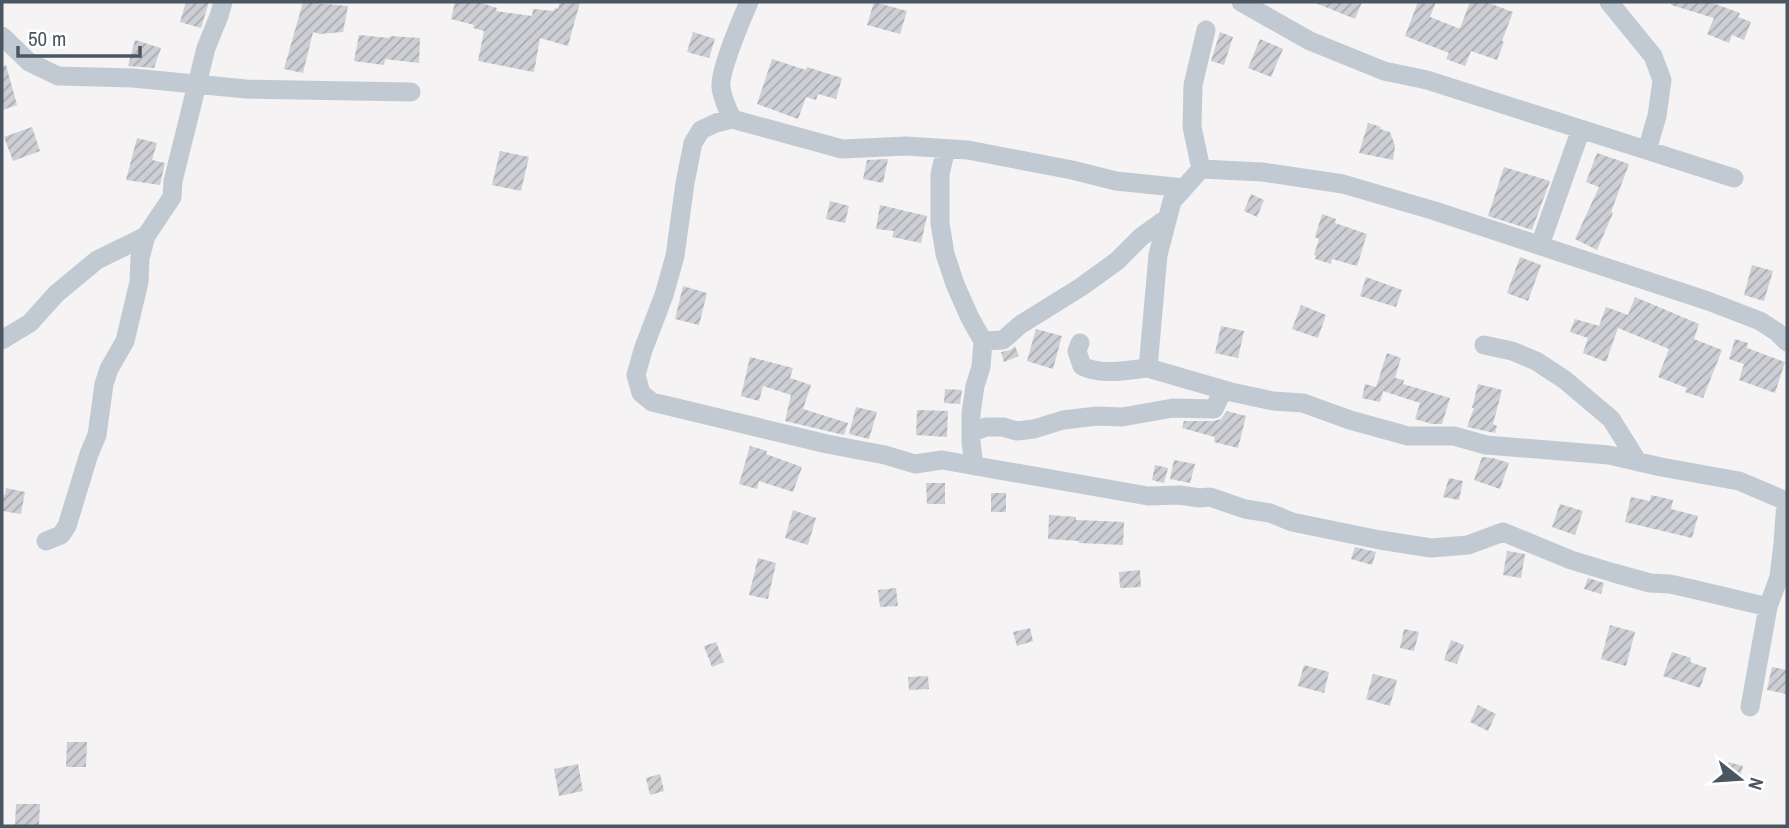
<svg xmlns="http://www.w3.org/2000/svg" width="1789" height="828" viewBox="0 0 1789 828" font-family="'Archivo Narrow',sans-serif">
<defs>
<pattern id="building-hatch" width="6" height="6" patternUnits="userSpaceOnUse" patternTransform="scale(1.75)"><rect width="6" height="6" fill="#cdcfd5"/><path d="M-1 1l2-2M0 6l6-6M5 7l2-2" fill="none" stroke="#a8abb0"/></pattern>
</defs>
<rect width="100%" height="100%" fill="#f5f3f3"/>
<!-- building -->
<path fill="url(#building-hatch)" d="M186,2h23l-8,26 -21,-6z
M303,2l45,4 -5,26 -23,2 -7,-2 -10,41 -19,-4z
M455,2h23l19,6 -1,3 36,5 1,-7 21,2 1,-3 3,1 2,-7h20l-12,44 -28,-8 -6,34 -56,-11 6,-30 -11,-3 1,-3 -23,-6z
M874,2l33,9 -7,23 -33,-9z
M1313,2h49l-7,17z
M1418,2h18l-6,15 28,11h2l10,-26h16l27,10 -11,29 2,1 -7,18 -26,-9 -6,15 -19,-7 3,-6 -44,-17z
M1671,2h39l30,11 -2,4 13,5 -7,18 -12,-5 -3,8 -22,-9 7,-16 -43,-13z
M693,32l22,7 -6,19 -22,-6z
M1220,32l13,5 -9,28 -13,-4z
M359,35l31,3v-2l30,2 -1,25 -34,-4 -1,6 -30,-4z
M1260,39l23,10 -12,28 -23,-9z
M135,40l26,8 -7,20 -26,-2z
M772,59l34,11 1,-3 35,11 -6,21 -18,-5 -2,6 -10,-3 -8,22 -41,-15z
M6,65l11,40 -15,5v-44z
M1368,123l13,4 -1,2 10,3 5,14 -2,14 -34,-7z
M32,127l8,24 -27,10 -9,-24z
M137,138l20,5 -5,17 13,3 -5,22 -34,-5z
M500,151l29,6 -8,34 -29,-6z
M1597,153l32,11 -18,48 2,1 -16,37 -22,-11 24,-52 -13,-5z
M888,159l-5,24 -20,-4 4,-19z
M1504,167l46,14 -18,49 -44,-14z
M1251,194l13,6 -7,17 -13,-6z
M830,201l19,5 -4,17 -19,-4z
M880,205l47,11 -6,27 -29,-6 2,-6 -18,-2z
M1322,214l14,5 -1,4 32,11 -10,32 -25,-7 -1,5 -16,-5 1,-3 -2,-1 5,-16 -4,-2z
M1520,257l21,8 -13,36 -21,-8z
M1752,265l21,6 -9,30 -20,-6z
M1366,277l36,13 -6,17 -36,-11z
M683,286l24,7 -8,32 -24,-6z
M1635,297l64,27 -5,15 28,11 -19,48 -18,-6 2,-4 -29,-11 11,-28 -51,-21 -12,34 -23,-9 5,-15 -18,-6 5,-13 24,7 7,-19 22,8z
M1301,305l25,10 -8,23 -26,-9z
M1221,326l23,5 -6,27 -23,-5z
M1036,329l26,7 -9,33 -26,-8z
M1735,339l13,4 -1,5 38,14 -10,31 -36,-13 5,-16 -15,-5z
M1015,346l4,10 -15,6 -3,-10 9,-2z
M1387,353l14,5 -6,20 9,2 -1,4 47,14 -8,26h-10l-17,-5 5,-16 -37,-12 -3,11 -18,-4 3,-14 11,3z
M750,357l43,11 -3,10 21,7 -8,24 45,14 -4,12 -59,-14 6,-26 -28,-9 -4,15 -18,-5z
M1478,384l24,6 -9,34 4,2 -2,7 -28,-6 7,-19h-2z
M945,389l17,1 -2,14 -16,-1z
M856,407l21,5 -8,27 -20,-5z
M917,410l31,1 -1,26 -31,-2z
M1227,411l19,5 -8,32 -24,-6 1,-5 -33,-9 2,-7h30l7,-2z
M750,446l17,5 -1,3 36,13 -9,25 -34,-11 -2,8 -18,-5z
M1482,457l11,1 16,5 -9,26 -26,-9z
M1174,460l21,4 -5,19 -20,-4z
M1155,465l13,3 -4,15 -12,-3z
M1449,478l14,3 -4,19 -16,-3z
M926,483h19v21h-18z
M6,488l19,4 -4,22 -19,-3v-17l3,1z
M991,493h15v19h-15z
M1651,495l22,5 -2,9 27,7 -6,22 -67,-16 6,-25 19,4z
M1560,504l23,7 -8,24 -23,-8z
M793,510l23,8 -8,27 -23,-7z
M1049,515l27,2v3l48,2 -1,23 -44,-2v-2l-31,-2z
M1355,547l21,5 -4,13 -21,-6z
M1507,551l18,3 -4,24 -18,-3z
M758,558l18,5 -8,36 -19,-4z
M1140,570l1,17 -21,1 -1,-16z
M1588,578l16,5 -3,11 -17,-5z
M896,588l2,18 -18,1 -2,-17z
M1610,625l25,7 -9,34 -25,-7z
M1030,628l3,13 -16,5 -4,-14z
M1404,629l15,3 -5,19 -14,-3z
M1451,640l13,5 -7,19 -13,-4z
M716,642l8,20 -12,5 -8,-21z
M1672,652l19,6 -1,4 17,6 -7,20 -37,-12z
M1304,665l25,7 -5,21 -26,-7z
M1772,667l15,3v24l-20,-4z
M1373,674l24,6 -7,26 -24,-7z
M928,676l1,13 -20,1 -1,-13z
M1478,705l18,9 -8,17 -18,-9z
M67,742h20l-1,25h-20z
M1728,762l15,4 -4,15 -14,-4z
M578,764l5,27 -24,5 -5,-27z
M660,774l4,17 -14,4 -4,-17z
M16,804h24l-1,22h-24z"/>
<g fill="none" stroke-linecap="round" stroke-linejoin="round">
<!-- street -->
<path stroke="#c1cad2" stroke-width="19" d="M1241,2l69,39 74,30 43,9 307,98
M1609,2l44,54 9,24 -5,36 -10,34
M2,36l27,26 29,14 75,2 113,11 165,3
M732,119c-4,-10 -10,-20 -11,-32 -2,-15 21,-69 28,-85
M946,149l-6,25v49l5,31 10,30 15,34 13,23 20,-1 17,-15 61,-38 36,-26 24,-24 25,-18
M1201,169l-9,-42 1,-42 13,-55
M1184,188l-12,13 -14,54 -10,113 83,24 42,9 30,2 47,17 58,16h46l32,9 123,10 52,12 78,14 47,20 -3,42 -4,34 -11,30 -18,100
M1540,245l41,-116
M2,340l28,-17 26,-29 41,-34 49,-24
M1080,343l-3,8 5,15c20,10 44,4 66,2
M1484,345l28,6 24,10 29,19 46,39 27,43
M971,433l15,-6h17l14,4 17,-2 29,-9 34,-4 25,1 51,-9 41,1 9,-19
M974,466l-3,-24v-29l4,-27 6,-19 2,-26
M46,541l15,-6 6,-9 22,-72 8,-19 7,-51 5,-15 16,-28 14,-59 1,-24 6,-22 26,-39 1,-16 33,-133 13,-32 4,-14
M1768,607l-67,-16 -31,-7 -20,-1 -36,-10 -43,-13 -68,-28 -35,13 -37,3 -51,-8 -88,-18 -22,-9 -25,-4 -35,-12 -11,1 -19,-3 -32,1 -206,-36 -27,4 -30,-9 -58,-11 -175,-42 -11,-9 -5,-18 7,-25 21,-55 11,-39 10,-73 8,-40 8,-13 15,-7 16,-4 110,30 64,-3 62,4 104,20 44,11 68,7 17,-19 61,3 81,12 92,27 273,90 52,20 17,11 10,10"/>
</g>
<!-- border -->
<rect width="1789" height="828" fill="none" stroke="#4a5661" stroke-width="7"/>
<!-- north arrow -->
<g transform="translate(1740 779) rotate(107)" stroke="#ffffff" stroke-width="5" paint-order="stroke">
<path d="M0-5L12 26L0 18L-12 26Z" fill="#4a5661"/>
<text y="-10" font-size="19" font-weight="bold" text-anchor="middle" fill="#4a5661">N</text>
</g>
<!-- scale -->
<path d="M18 46v10h122v-10" fill="none" stroke="#4a5661" stroke-width="3.5"/>
<text x="28" y="46" font-size="21" fill="#4a5661" stroke="#ffffff" stroke-width="5" paint-order="stroke">50 m</text>
</svg>
